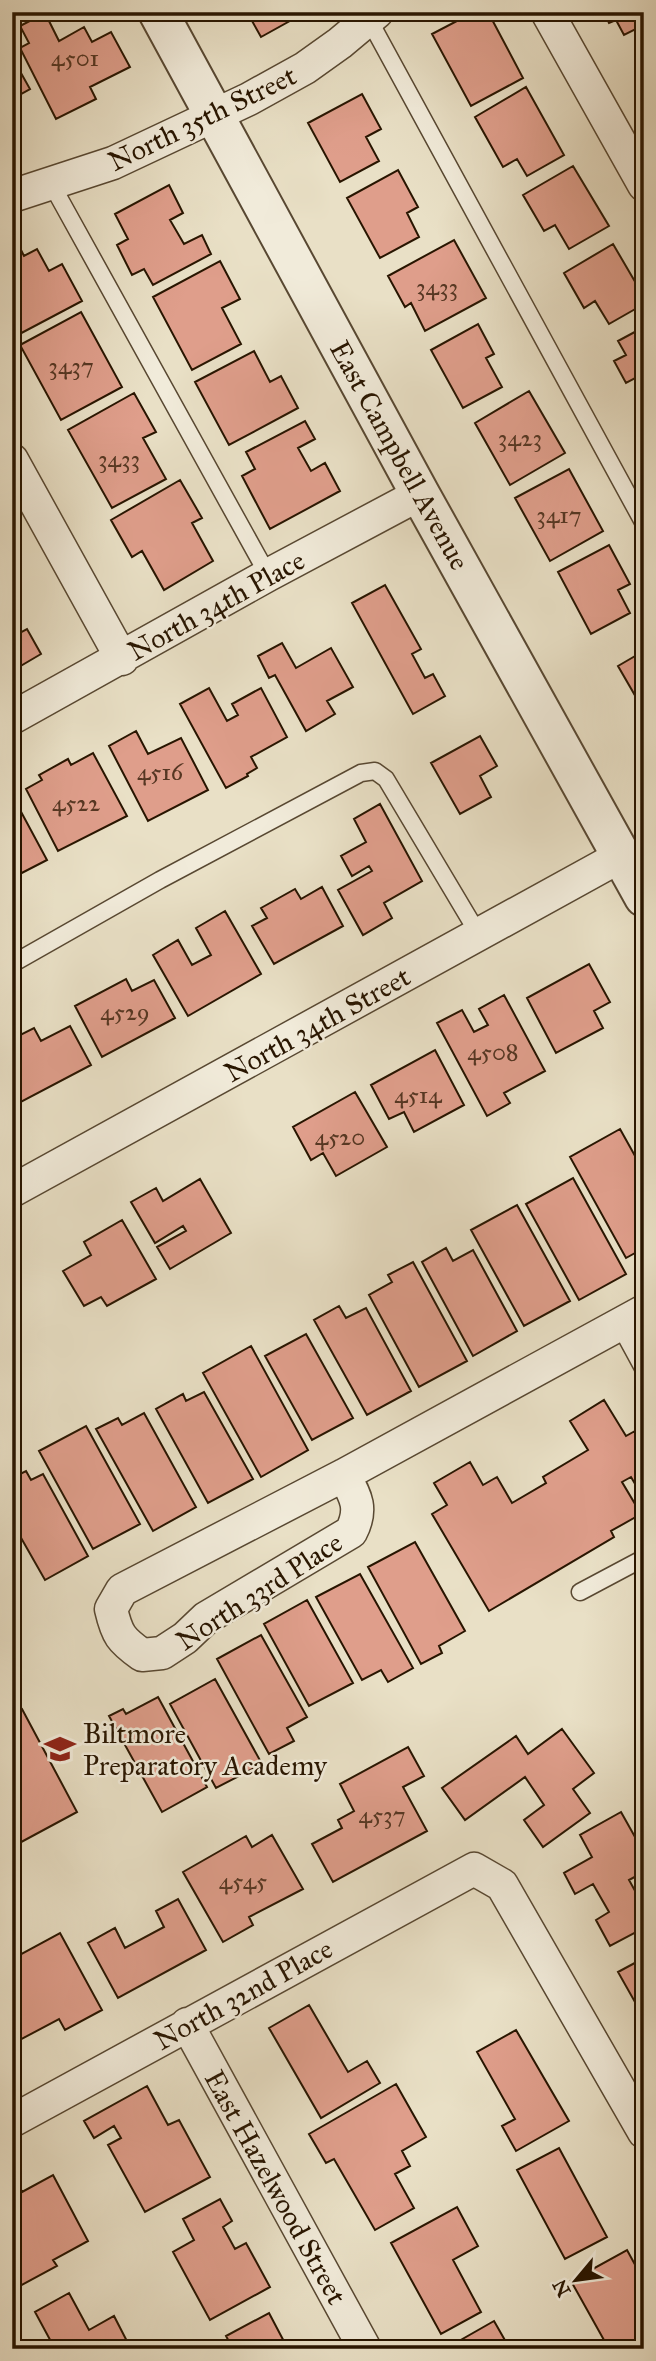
<svg xmlns="http://www.w3.org/2000/svg" width="656" height="2361" viewBox="0 0 656 2361" font-family="'IM FELL Great Primer',serif">
<rect width="100%" height="100%" fill="#e9e0c6"/>
<filter id="stains"><feTurbulence type="fractalNoise" baseFrequency=".00286" numOctaves="4"/><feColorMatrix values="0 0 0 0 .2 0 0 0 0 .09 0 0 0 0 .02 0 0 0 .5 -.17"/></filter>
<radialGradient id="worn" r=".72"><stop offset=".6" stop-color="#630" stop-opacity="0"/><stop offset="1" stop-color="#630" stop-opacity=".3"/></radialGradient>
<!-- building -->
<path fill="#df9e8b" stroke="#281500" stroke-width="2" d="M247,12h59l-45,25z
M488,12l35,66 -52,28 -39,-72 25,-13 -3,-9z
M604,12h40v13l-20,10 -8,-15 -7,3z
M45,13l14,28 25,-14 8,15 19,-10 19,35 -40,20 6,12 -40,20 -36,-71 9,-5 -9,-17z
M12,57l18,32 -18,10z
M526,87l38,68 -37,21 -10,-17 -14,8 -28,-50z
M362,94l19,35 -15,8 13,24 -39,21 -32,-59z
M573,166l36,60 -40,23 -14,-24 -11,6 -21,-36z
M398,170l20,37 -11,6 12,24 -39,21 -33,-60z
M169,185l14,28 -13,7 14,24 18,-9 9,19 -58,31 -9,-16 -12,6 -15,-30 11,-6 -13,-25z
M15,238l9,18 13,-7 12,22 13,-7 20,37 -70,37v-99z
M454,240l32,58 -61,33 -14,-28 -6,4 -17,-31z
M613,244l31,53v7l-35,20 -14,-23 -11,7 -20,-35z
M220,261l20,38 -18,9 19,36 -49,26 -39,-73z
M81,312l41,75 -61,33 -41,-75z
M478,324l16,30 -8,4 16,29 -39,21 -32,-58z
M644,327v63l-7,-13 -11,6 -12,-22 12,-6 -8,-14z
M254,351l16,31 11,-6 17,32 -69,37 -34,-63z
M529,391l36,62 -55,32 -35,-62z
M134,393l22,39 -13,6 23,41 -54,29 -44,-78z
M305,421l10,18 -17,9 13,23 14,-8 15,28 -70,38 -28,-53 13,-7 -9,-17z
M569,469l34,62 -53,30 -35,-63z
M180,480l22,38 -10,5 21,38 -49,29 -22,-39 -10,6 -21,-37z
M609,545l21,39 -12,6 12,23 -39,21 -33,-62z
M385,585l36,64 -9,5 13,24 8,-4 12,22 -32,18 -61,-111z
M12,628l4,7 11,-6 14,25 -29,17z
M282,643l14,25 35,-20 22,39 -26,14 8,13 -29,17 -31,-56 -6,3 -11,-22z
M642,652l2,3v56l-26,-45z
M209,688l18,33 11,-6 -6,-11 29,-16 26,49 -36,20 6,11 -10,6 1,2 -22,12 -46,-84z
M136,731l12,23 33,-16 27,52 -60,31 -39,-75z
M480,736l17,30 -17,10 11,21 -31,17 -29,-51z
M93,753l34,63 -69,35 -32,-62 16,-9 -3,-5 29,-16 3,6z
M12,795l35,65 -35,18z
M380,804l42,77 -38,22 8,15 -29,17 -25,-45 34,-19 -3,-5 -17,10 -11,-20 25,-14 -12,-23z
M322,887l21,39 -69,38 -22,-38 15,-8 -6,-10 34,-19 6,10z
M225,911l36,63 -73,42 -35,-61 25,-15 14,25 19,-10 -15,-27z
M589,964l21,38 -16,9 9,17 -47,25 -29,-55z
M126,979l6,12 22,-11 21,38 -73,39 -27,-51z
M504,995l41,76 -41,22 6,10 -23,13 -50,-93 25,-13 12,22 14,-7 -9,-16z
M70,1026l21,39 -74,39 -5,-9v-56l22,-11 7,13z
M435,1050l29,55 -50,27 -10,-20 -15,7 -18,-34z
M355,1092l32,55 -51,29 -13,-23 -12,7 -18,-33z
M620,1129l24,43v76l-18,10 -56,-101z
M573,1178l53,96 -47,26 -53,-96z
M200,1179l31,54 -61,36 -13,-22 29,-16 -3,-5 -28,17 -24,-41 25,-14 7,13z
M517,1205l53,96 -46,25 -53,-96z
M122,1220l34,59 -49,27 -6,-9 -17,9 -21,-35 28,-16 -7,-13z
M446,1248l7,13 20,-11 44,81 -44,25 -51,-94z
M413,1262l54,99 -48,26 -50,-92 23,-13 -4,-7z
M339,1306l7,12 20,-10 45,83 -44,24 -53,-95z
M306,1334l47,84 -41,22 -47,-84z
M251,1346l57,104 -47,27 -58,-104z
M204,1392l49,87 -45,24 -52,-94 27,-15 3,7z
M604,1400l22,36 9,-5 9,15v53l-13,-22 -9,5 19,32 -30,17 3,6 -125,74 -57,-97 15,-9 -13,-22 36,-21 13,23 14,-8 15,26 34,-20 -3,-6 45,-27 -18,-29z
M144,1413l52,94 -43,24 -57,-102 22,-11 4,7z
M86,1426l54,98 -47,25 -54,-98z
M26,1471l5,9 12,-6 45,82 -43,24 -33,-58v-44z
M415,1542l50,89 -26,15 3,7 -21,11 -53,-97z
M360,1574l53,94 -25,14 -7,-12 -19,10 -46,-83z
M307,1600l46,83 -44,23 -45,-82z
M261,1635l46,82 -20,11 7,13 -25,13 -52,-95z
M215,1679l47,85 -46,24 -46,-84z
M158,1697l49,90 -45,25 -53,-96 14,-7 3,5z
M22,1709l55,103 -65,35v-133z
M562,1729l32,44 -21,16 17,24 -47,34 -19,-27 20,-15 -19,-28 -60,43 -23,-32 74,-52 12,18z
M408,1747l16,29 -21,11 24,44 -94,51 -21,-38 30,-16 -4,-8 16,-9 -14,-27z
M621,1812l23,41v19l-15,8 15,27v21l-34,18 -14,-26 13,-8 -16,-28 -18,10 -11,-21 28,-16 -12,-22z
M272,1835l31,54 -54,28 4,8 -30,17 -40,-70 63,-36 6,11z
M178,1899l28,51 -88,48 -30,-55 27,-15 10,20 39,-21 -8,-16z
M60,1933l42,77 -37,20 -6,-11 -43,23 -4,-8v-75z
M644,1958v60l-26,-46z
M309,2005l39,67 19,-11 13,22 -59,35 -52,-90z
M516,2030l53,91 -53,30 -14,-25 13,-7 -38,-67z
M396,2084l30,53 -24,14 8,15 -15,8 19,34 -39,22 -41,-71 -8,4 -17,-29z
M147,2086l21,39 11,-5 31,57 -65,35 -37,-67 13,-7 -7,-12 -20,12 -10,-17z
M559,2148l48,89 -42,22 -48,-89z
M53,2175l35,66 -35,19 4,6 -37,20 -8,-15v-85l6,-3 4,9z
M220,2199l12,22 -9,6 12,22 11,-6 24,44 -60,33 -37,-68 21,-12 -11,-21z
M457,2207l21,39 -25,14 28,52 -40,22 -50,-91z
M627,2250l17,31v68h-15l-1,-2 -4,2h-15l-38,-68z
M69,2293l20,37 25,-14 17,33h-76l-20,-37z
M269,2313l19,36h-55l-7,-13z
M494,2321l16,28h-65z"/>
<g fill="none" stroke-linecap="round" stroke-linejoin="round">
<defs>
<path id="service" d="M367,16l277,508
M52,185l216,390
M12,964l148,-84 201,-107 14,-2 11,8 93,156
M619,1324l25,46
M580,1592l64,-34"/>
<path id="minor" d="M547,12l97,173
M12,196l101,-33 136,-64 56,-31 35,-25 37,-31
M12,460l110,199
M12,718l256,-143 152,-81
M12,1191l609,-335
M344,1475c12,22 19,34 7,57l-145,86 -21,20 -23,15 -20,2c-21,-15 -25,-20 -31,-46l11,-19 222,-115 300,-164
M187,2024l178,325
M12,2121l462,-252 28,16 142,247"/>
<path id="tertiary" d="M158,12l262,482 224,403"/>
</defs>
<!-- service casing -->
<use href="#service" stroke="#584832" stroke-width="19"/>
<!-- minor casing -->
<use href="#minor" stroke="#584832" stroke-width="35"/>
<!-- tertiary casing -->
<use href="#tertiary" stroke="#584832" stroke-width="42"/>
<!-- service -->
<use href="#service" stroke="#f1ebda" stroke-width="16"/>
<!-- minor -->
<use href="#minor" stroke="#f1ebda" stroke-width="32"/>
<!-- tertiary -->
<use href="#tertiary" stroke="#f1ebda" stroke-width="38"/>
</g>
<!-- icons -->
<defs>
<symbol id="school-bare" viewBox="-9 -9 18 18"><path d="M0-5L7-2L0 1L-7-2ZM-4 1L0 2.5L4 1V4Q0 6-4 4Z" fill="#8f2418" stroke="#f1ebda" stroke-width="2.5" paint-order="stroke"/></symbol>
</defs>
<g fill-rule="evenodd">
<use href="#school-bare" x="38" y="1727" width="44" height="44"/>
</g>
<g text-anchor="middle" stroke-width="5" stroke-linejoin="round" paint-order="stroke">
<!-- number labels -->
<g font-size="24" fill="#563723">
<text x="75" y="66">4501</text>
<text x="437" y="295">3433</text>
<text x="71" y="374">3437</text>
<text x="520" y="446">3423</text>
<text x="119" y="467">3433</text>
<text x="559" y="523">3417</text>
<text x="160" y="780">4516</text>
<text x="76" y="811">4522</text>
<text x="125" y="1020">4529</text>
<text x="493" y="1060">4508</text>
<text x="418" y="1103">4514</text>
<text x="340" y="1145">4520</text>
<text x="382" y="1823">4537</text>
<text x="243" y="1889">4545</text>
</g>
<!-- street labels -->
<g font-size="28" fill="#281500" stroke="#f1ebda">
<text transform="translate(202 118) rotate(-26)" y="10">North 35th Street</text>
<text transform="translate(400 455) rotate(61)" y="10">East Campbell Avenue</text>
<text transform="translate(216 605) rotate(-29)" y="10">North 34th Place</text>
<text transform="translate(317 1024) rotate(-29)" y="10">North 34th Street</text>
<text transform="translate(259 1591) rotate(-33)" y="10">North 33rd Place</text>
<text transform="translate(243 1994) rotate(-29)" y="10">North 32nd Place</text>
<text transform="translate(276 2187) rotate(61)" y="10">East Hazelwood Street</text>
</g>
<!-- poi labels -->
<g font-size="28" fill="#281500" stroke="#f1ebda" text-anchor="start">
<text x="83" y="1743">Biltmore<tspan x="83" dy="32">Preparatory Academy</tspan></text>
</g>
</g>
<!-- margin -->
<rect width="656" height="2361" fill="none" stroke="#e9e0c6" stroke-width="42"/>
<rect x="14" y="14" width="628" height="2333" fill="none" stroke="#281500" stroke-width="3.5"/>
<rect x="21" y="21" width="614" height="2319" fill="none" stroke="#281500" stroke-width="2"/>
<!-- north arrow -->
<g transform="translate(576 2280) rotate(241)" stroke="#f1ebda" stroke-width="5" paint-order="stroke">
<path d="M0-5L12 26L0 18L-12 26Z" fill="#281500"/>
<text y="-10" font-size="19" font-weight="bold" text-anchor="middle" fill="#281500">N</text>
</g>
<rect width="100%" height="100%" filter="url(#stains)"/>
<rect width="100%" height="100%" fill="url(#worn)"/>
</svg>
